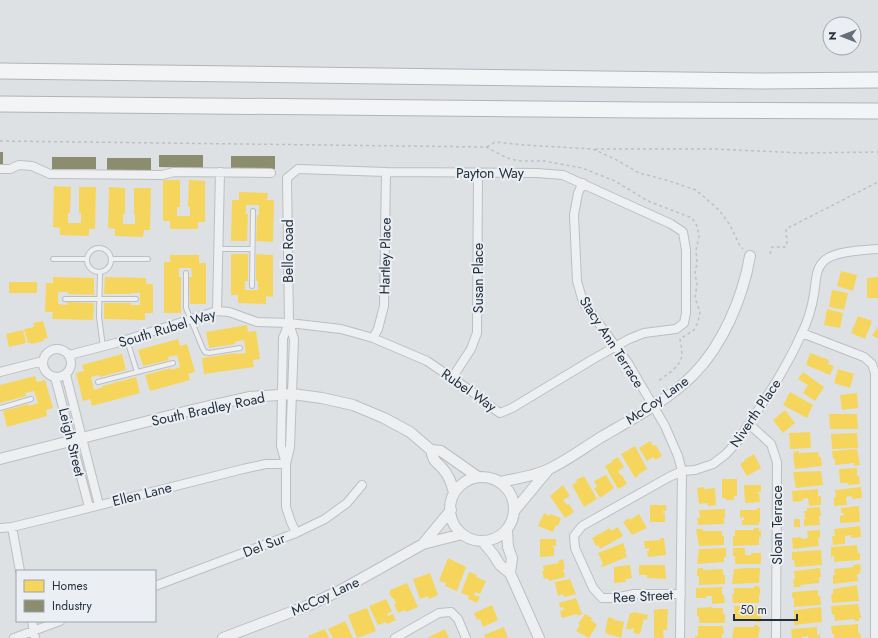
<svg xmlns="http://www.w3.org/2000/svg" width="878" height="638" viewBox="0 0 878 638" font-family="Jost,sans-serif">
<rect width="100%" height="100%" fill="#dee1e4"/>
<!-- homes -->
<path fill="#f6d55c" d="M163,180h17v27h-3v9h13v-9h-2l1,-27 16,1v41h-7v7h-28v-8h-7z
M54,186l17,1 -1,26h-2v10h13v-10h-2v-26h17l-1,42h-6v7l-29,-1v-7l-7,-1z
M109,187l16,1v26h-2v10h12v-10h-1v-26h17l-1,42h-6l-1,7 -28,-1v-7l-7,-1z
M239,192l29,1 -1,7h7l-1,42 -17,-1 1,-26h2v-10h-13v9h2l-1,27h-16l1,-41h7z
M231,254h17v27h-3v9h13v-9h-2v-27l17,1v42l-7,-1v8l-28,-1v-8h-7z
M170,255h29v8h7v41h-16l-1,-27h3l-1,-9h-12v9h2v36h-17v-51h6z
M841,271l16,4 -4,16 -16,-5z
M53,277l41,1v17l-26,-1v-2h-10v12l9,1v-3l27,1 -1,17 -41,-1 1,-7h-8l1,-29h7z
M105,277l41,1v6h7v29h-8v7l-41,-1v-16h27v2h9v-12h-9v1h-27z
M878,277v21h-11v-20z
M9,282h28v11h-28z
M832,290l16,3 -4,17 -15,-3z
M827,309l16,4 -3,15 -16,-3z
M858,316l14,5 -7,18 -14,-6z
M43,321l5,17 -5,1 1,2 -13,3v-1h-3l-4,-14 10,-2 -1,-4z
M247,325l1,7 8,-1 4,28 -7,1 1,7 -50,7 -2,-16 34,-5 1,1 9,-1 -2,-13 -9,2v2l-26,4 -3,-16z
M878,327v12l-6,-4z
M23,330l3,13 -17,4 -3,-13z
M178,339l2,7 7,-2 8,28 -7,2 2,6 -40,11 -5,-16 26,-7v2l9,-3 -3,-12 -9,2 1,3 -26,6 -5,-16z
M810,353l19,7 -1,4 6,2 -4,9 -24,-10z
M122,354l4,16 -26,7v-2l-9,2 3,13 9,-3 -1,-1 34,-9 4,16 -48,13 -2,-7 -7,2 -7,-28 8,-2 -2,-6z
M838,369l16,5 -4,14 -16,-5z
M803,372l21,15 -9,14 -12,-8 5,-8 -10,-6z
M35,376l2,6 8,-2 8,28 -7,2 1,6 -40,11 -4,-16 25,-7 1,2 9,-3 -4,-12 -9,2 1,3 -26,7v-18z
M790,392l23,13 -6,13 -24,-13z
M857,393l1,15 -16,2 -2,-15z
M785,410l10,13 -12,10 -10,-13z
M829,414h28l1,15h-28z
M810,432l1,16 -21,1 -1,-16z
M857,433l1,15 -26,1 -1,-15z
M650,441l3,5 3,-1 6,11 -7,4 -1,-3 -7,4 -8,-13z
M635,446l12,23 -8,5v1l-4,3 -14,-24z
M857,449l3,16 -6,1v-3l-19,2v-6h-2l-1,-8z
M798,451l1,2 19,-1 1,5h2l1,9 -27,3 -2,-15h1v-2z
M754,454l7,14 -14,8 -7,-12 5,-3 -1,-1z
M618,457l6,10 -6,4 3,5 1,-1 5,9 -9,5 -13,-23 7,-4 -1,-1z
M857,468v8h2l1,8 -12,1v-2h-8l-1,-14z
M821,471l2,14 -27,3 -3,-16z
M606,475l8,13 -14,10 -6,-10 3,-1 -3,-6z
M584,476l13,23 -13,8 -12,-22 5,-3 -1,-2z
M722,479h15v17h-3v4h-8v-2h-4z
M563,485l7,11 -7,4 4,5 2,-1 5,8 -9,6 -15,-22z
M744,485h17v7h-4v1h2l1,9 -15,1z
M704,487v3l1,-1 10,-1 1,17 -8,1 -1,-3 -8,1 -2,-16z
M861,487l1,11 -10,1v-3l-6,1 1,8 -13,1v-9h2l-1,-7z
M818,489v7h3v9l-12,1 -1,-8 -6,1 1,2 -10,1 -1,-11z
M650,505h16v6h-3v2h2v9h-15z
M859,506l1,16 -20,1v-7l4,-1v-2h-3v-5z
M819,507l1,1 1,8h-2l1,9 -16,1v-7h3l-2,-1 -1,-7h3v-3z
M757,508h3v14h-1v3h-17v-5h2v-3l-4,1v-8h17z
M725,509v9h-1v6l-26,1 -1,-7h3l-1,-8z
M544,513l5,3 1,-2 11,4 -3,8 -2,-1 -3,7 -15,-6z
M639,514l8,14 -15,7 -9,-13 6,-4 1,2z
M794,519h6v8h-6z
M860,526l1,11 -10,1v-3l-6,1v8l-12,1 -1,-9h3l-1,-7z
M618,527l5,9 -23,13 -2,-4 -2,1 -4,-8 18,-10 1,3z
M754,528h5v3h2v6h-2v8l-26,1v-10h2v-6h19z
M696,529h7v2h19v5h2v9l-25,1z
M820,530v8h-2l1,8 -26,3 -1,-11 9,-1 1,2 6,-1 -1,-7z
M660,538h4l2,17 -18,2 -1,-6h2v-3l-4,1 -1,-8 16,-1z
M540,539h16v7h-4v1h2v9l-14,1z
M623,543l3,8 -1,1 2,5 -25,10 -1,-2 2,-1 -5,-11z
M857,545l1,8h2v7l-26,2v-6l-3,1v-10z
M726,548v9h-2v5l-27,2 2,-15z
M733,548h12v7h6v-2h10v11h-26v-8l-2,1z
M821,550l1,15 -27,2 -1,-7h-2v-8z
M448,558l18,9 -9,24 -12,-5 1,-3 -7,-2z
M563,559l2,10h-2l2,8 -16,4 -1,-3 -4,1 -2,-8h2l-1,-5 16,-3 -1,-2z
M860,564l1,7h-2l1,3h-3l1,7 -25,3v-9h2l-1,-6 19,-2v-2z
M630,565l2,13 -7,1 1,3 -12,1v-16z
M639,565h26l1,14 -19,-1v-3h-8z
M698,568h5v2l20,-1v6h2v9l-26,1v-9h-2v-6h1z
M745,568h15l-1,15 -27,1 2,-15z
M820,568l1,9h-2v6l-19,2 1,2h-7l-1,-7 2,-2 -1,-7z
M469,572l8,3 -1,2 10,4 -6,13 -5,-2 -1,3 6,2 -3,6 -9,-4 1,-3 -8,-3z
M430,573l8,22 -9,4 -1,-3 -8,3 -7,-20z
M570,579l6,15 -12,3 -1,-3 -5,2 -3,-14z
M407,583l11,24 -12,5 -1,-2 -7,3 -4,-9 2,-1 -3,-5h-1l-3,-5 1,-1v-2z
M857,585l2,16 -27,2 -1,-8 2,-1v-5z
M754,586h5v2h1v7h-1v8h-26l-1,-9h2v-6h20z
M722,587v8h2l1,8 -13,1v-8h-6v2h-10v-10z
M818,590v6l2,-1 1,10 -27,2v-9h-2v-5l1,-1z
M576,598l6,16 -4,2 -1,-2 -15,4 -2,-7 4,-1 -1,-3 -3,1 -1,-5z
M386,599l6,12 -5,3 1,2 5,-2 3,6 -9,4 -1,-2 -8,3 -9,-19z
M858,604l3,14h-2v3h-4l-1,-2 -19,2 -1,-7 -2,1 -1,-9z
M492,605l6,15 -15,7 -3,-8 -3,1 -3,-7z
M734,606h24l1,7h2v9h-6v-2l-20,1z
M712,607v1h11v6h2v9h-26v-7h-2v-8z
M821,607l1,15 -28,3v-15z
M367,608l9,23 -19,7 -9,-23z
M657,609h11l-1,21h-4l1,8h-10v-28h3z
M633,612l15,3 -1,5 -3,-1 -4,15 -7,-1 1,-4 -2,-1 -1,2 -5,-1 4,-16h3z
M585,614l7,4 -1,2 6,5 -8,13 -13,-7 4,-6 -2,-1z
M608,617l7,2 -1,3 2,-2 8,2 -3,16 -16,-5z
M345,621l8,17h-20l-5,-9z
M858,624v9h2l1,5h-27v-4h-2l-1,-8z
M754,625h4v2h2l-2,11h-26l2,-11h20z
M698,626h25l1,8h-2v4h-27v-2h3z
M504,627l4,11h-23l-1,-3z
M817,627v8l3,-1v4h-12v-2l-6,1v1h-10l-1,-9z
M325,629l4,9h-20l-1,-2z
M445,629l4,9h-22z"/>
<!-- industry -->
<path fill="#8c8c6e" d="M0,152h3v13h-3z
M159,155h44v13l-44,-1z
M231,156h44v13l-44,-1z
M52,157h44v12h-44z
M107,158h44v13h-44z"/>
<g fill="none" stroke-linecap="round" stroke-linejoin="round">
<defs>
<path id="service" d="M87 260a12 12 0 1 1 24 0a12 12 0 1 1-24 0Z
M217,249h35
M53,259h34
M112,259h36
M100,272l-1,45 4,30
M186,273v35l17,41 2,3 4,1 31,-5
M252,286l1,-75
M65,299h71
M127,340l10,32
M98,382l75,-19
M0,408l31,-9"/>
<path id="minor" d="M0,169h10l9,-4 13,1 18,8 112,1 12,-3 97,1
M583,183l-5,10 -4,22 3,66 6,21 45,61 37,63 13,30 4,15 -2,167
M217,311l3,-139
M289,323l-6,15 -2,108 5,18v43l5,15 5,11
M802,333l62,24 8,7 3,9v265
M373,338l5,-9 6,-23 2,-134
M43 363a14 14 0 1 1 28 0a14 14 0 1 1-28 0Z
M69,355l47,-12 101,-32 12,1 28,10 32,1 52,6 32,9 54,23 47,32 14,12 12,8 12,-5 83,-50 34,-19 15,-6 32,-4 8,-6 2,-10v-63l-3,-18 -12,-8 -108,-49 -26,-2 -151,-1 -88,-3 -11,9 2,145 5,16 -4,108 -4,17
M0,372l43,-11
M66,375l33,130
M55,377l34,130
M452,378l19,-29 6,-16 1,-161
M749,424l22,20 6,18 -1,176
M12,527l8,44
M0,528l12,-1 41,-10 190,-48 23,-5h20
M155,586l141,-53 29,-14 22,-16 15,-18
M681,594h-47l-19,4h-13l-9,-10 -18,-40 -1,-12 8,-10 87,-49 13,-6 13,-1 18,-6 13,-10 11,-12c23,-35 47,-69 64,-107 6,-12 11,-28 13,-41 2,-10 1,-24 9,-32 9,-11 41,-12 55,-13
M32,621l3,17
M14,638l46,-17
M395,638l44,-25 12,-1 7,7 8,19"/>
<path id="tertiary" d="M431,450c3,13 4,10 12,19 6,7 9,15 11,24
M0,459l192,-49 57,-13 43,-3 30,4 31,7 31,13 26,14 21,18 10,1 37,26
M450 509a32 32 0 1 1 64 0a32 32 0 1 1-64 0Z
M499,482c16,-3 36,-6 50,-13 19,-9 36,-22 54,-33 31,-18 65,-36 90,-61 30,-30 50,-78 57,-119
M515,510l33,-40
M507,530l1,17 4,11 -2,15
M483,542l10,12 7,11 10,8 29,65
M423,544l28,-34
M223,638l84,-32 36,-17 80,-45 39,-10"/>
<path id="motorway" d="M0,71l761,10 117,-1
M0,104l644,6 234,1"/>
</defs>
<!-- service casing -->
<use href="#service" stroke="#bcbfc2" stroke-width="6"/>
<!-- minor casing -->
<use href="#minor" stroke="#bcbfc2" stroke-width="10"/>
<!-- tertiary casing -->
<use href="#tertiary" stroke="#bcbfc2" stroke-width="12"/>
<!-- motorway casing -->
<use href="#motorway" stroke="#b0b4b9" stroke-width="17"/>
<!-- path -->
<path stroke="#bdc0c4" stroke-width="1.5" stroke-dasharray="3 3" stroke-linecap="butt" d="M0,141l486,6 21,11 12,3h25l38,7 33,13 33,20 44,17 5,8 2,11 -3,13 1,13 -2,10 2,11 -2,14 5,14 -2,10 -4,8 -14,9c1,6 3,14 1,20 -3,9 -16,17 -24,23
M487,147l8,-5 29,3 69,4 22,10 24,14 27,7 30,10 23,20 11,15 10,21 3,3
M595,149h118l90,4 75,-1
M770,254l2,-7h13l2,-2 -1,-16 92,-47"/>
<!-- service -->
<use href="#service" stroke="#edeff1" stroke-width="4"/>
<!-- minor -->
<use href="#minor" stroke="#edeff1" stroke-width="8"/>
<!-- tertiary -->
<use href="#tertiary" stroke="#edeff1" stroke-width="10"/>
<!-- motorway -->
<use href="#motorway" stroke="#f2f4f5" stroke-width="15"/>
</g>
<g text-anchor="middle" stroke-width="4" stroke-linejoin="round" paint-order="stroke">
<!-- street labels -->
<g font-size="14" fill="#25303d" stroke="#ebeff4">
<text x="490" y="178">Payton Way</text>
<text transform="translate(288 251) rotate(-90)" y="5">Bello Road</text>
<text transform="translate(385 256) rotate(-89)" y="5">Hartley Place</text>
<text transform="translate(478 278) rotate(-90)" y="5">Susan Place</text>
<text transform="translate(167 328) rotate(-17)" y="5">South Rubel Way</text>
<text transform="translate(612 342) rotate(57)" y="5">Stacy Ann Terrace</text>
<text transform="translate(469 390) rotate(35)" y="5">Rubel Way</text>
<text transform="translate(657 400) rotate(-35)" y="5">McCoy Lane</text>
<text transform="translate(208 409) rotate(-12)" y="5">South Bradley Road</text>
<text transform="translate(755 413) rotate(-56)" y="5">Niverth Place</text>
<text transform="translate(72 442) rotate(76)" y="5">Leigh Street</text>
<text transform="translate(142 494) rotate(-14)" y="5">Ellen Lane</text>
<text transform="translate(777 525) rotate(-90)" y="5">Sloan Terrace</text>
<text transform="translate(264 545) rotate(-21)" y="5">Del Sur</text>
<text transform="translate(325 596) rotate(-25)" y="5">McCoy Lane</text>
<text transform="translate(643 596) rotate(-3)" y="5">Ree Street</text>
</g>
</g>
<!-- legend -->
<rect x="16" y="570" width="140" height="52" fill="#ebeff4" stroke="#9ca3ab"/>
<rect x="24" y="580" width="20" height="12" fill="#f6d55c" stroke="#9ca3ab"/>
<text x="52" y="590" font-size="12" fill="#25303d">Homes</text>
<rect x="24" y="600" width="20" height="12" fill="#8c8c6e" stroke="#9ca3ab"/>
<text x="52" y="610" font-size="12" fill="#25303d">Industry</text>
<!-- north arrow -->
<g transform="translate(842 36) rotate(270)"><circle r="19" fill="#ebeff4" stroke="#9ca3ab"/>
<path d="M0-3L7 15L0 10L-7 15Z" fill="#666e77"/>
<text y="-6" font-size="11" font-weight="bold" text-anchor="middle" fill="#25303d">N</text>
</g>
<!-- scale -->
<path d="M734 614v6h63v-6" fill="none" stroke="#25303d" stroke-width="2"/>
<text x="740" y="614" font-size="12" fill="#25303d" stroke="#ebeff4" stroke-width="3" paint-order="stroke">50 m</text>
</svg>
